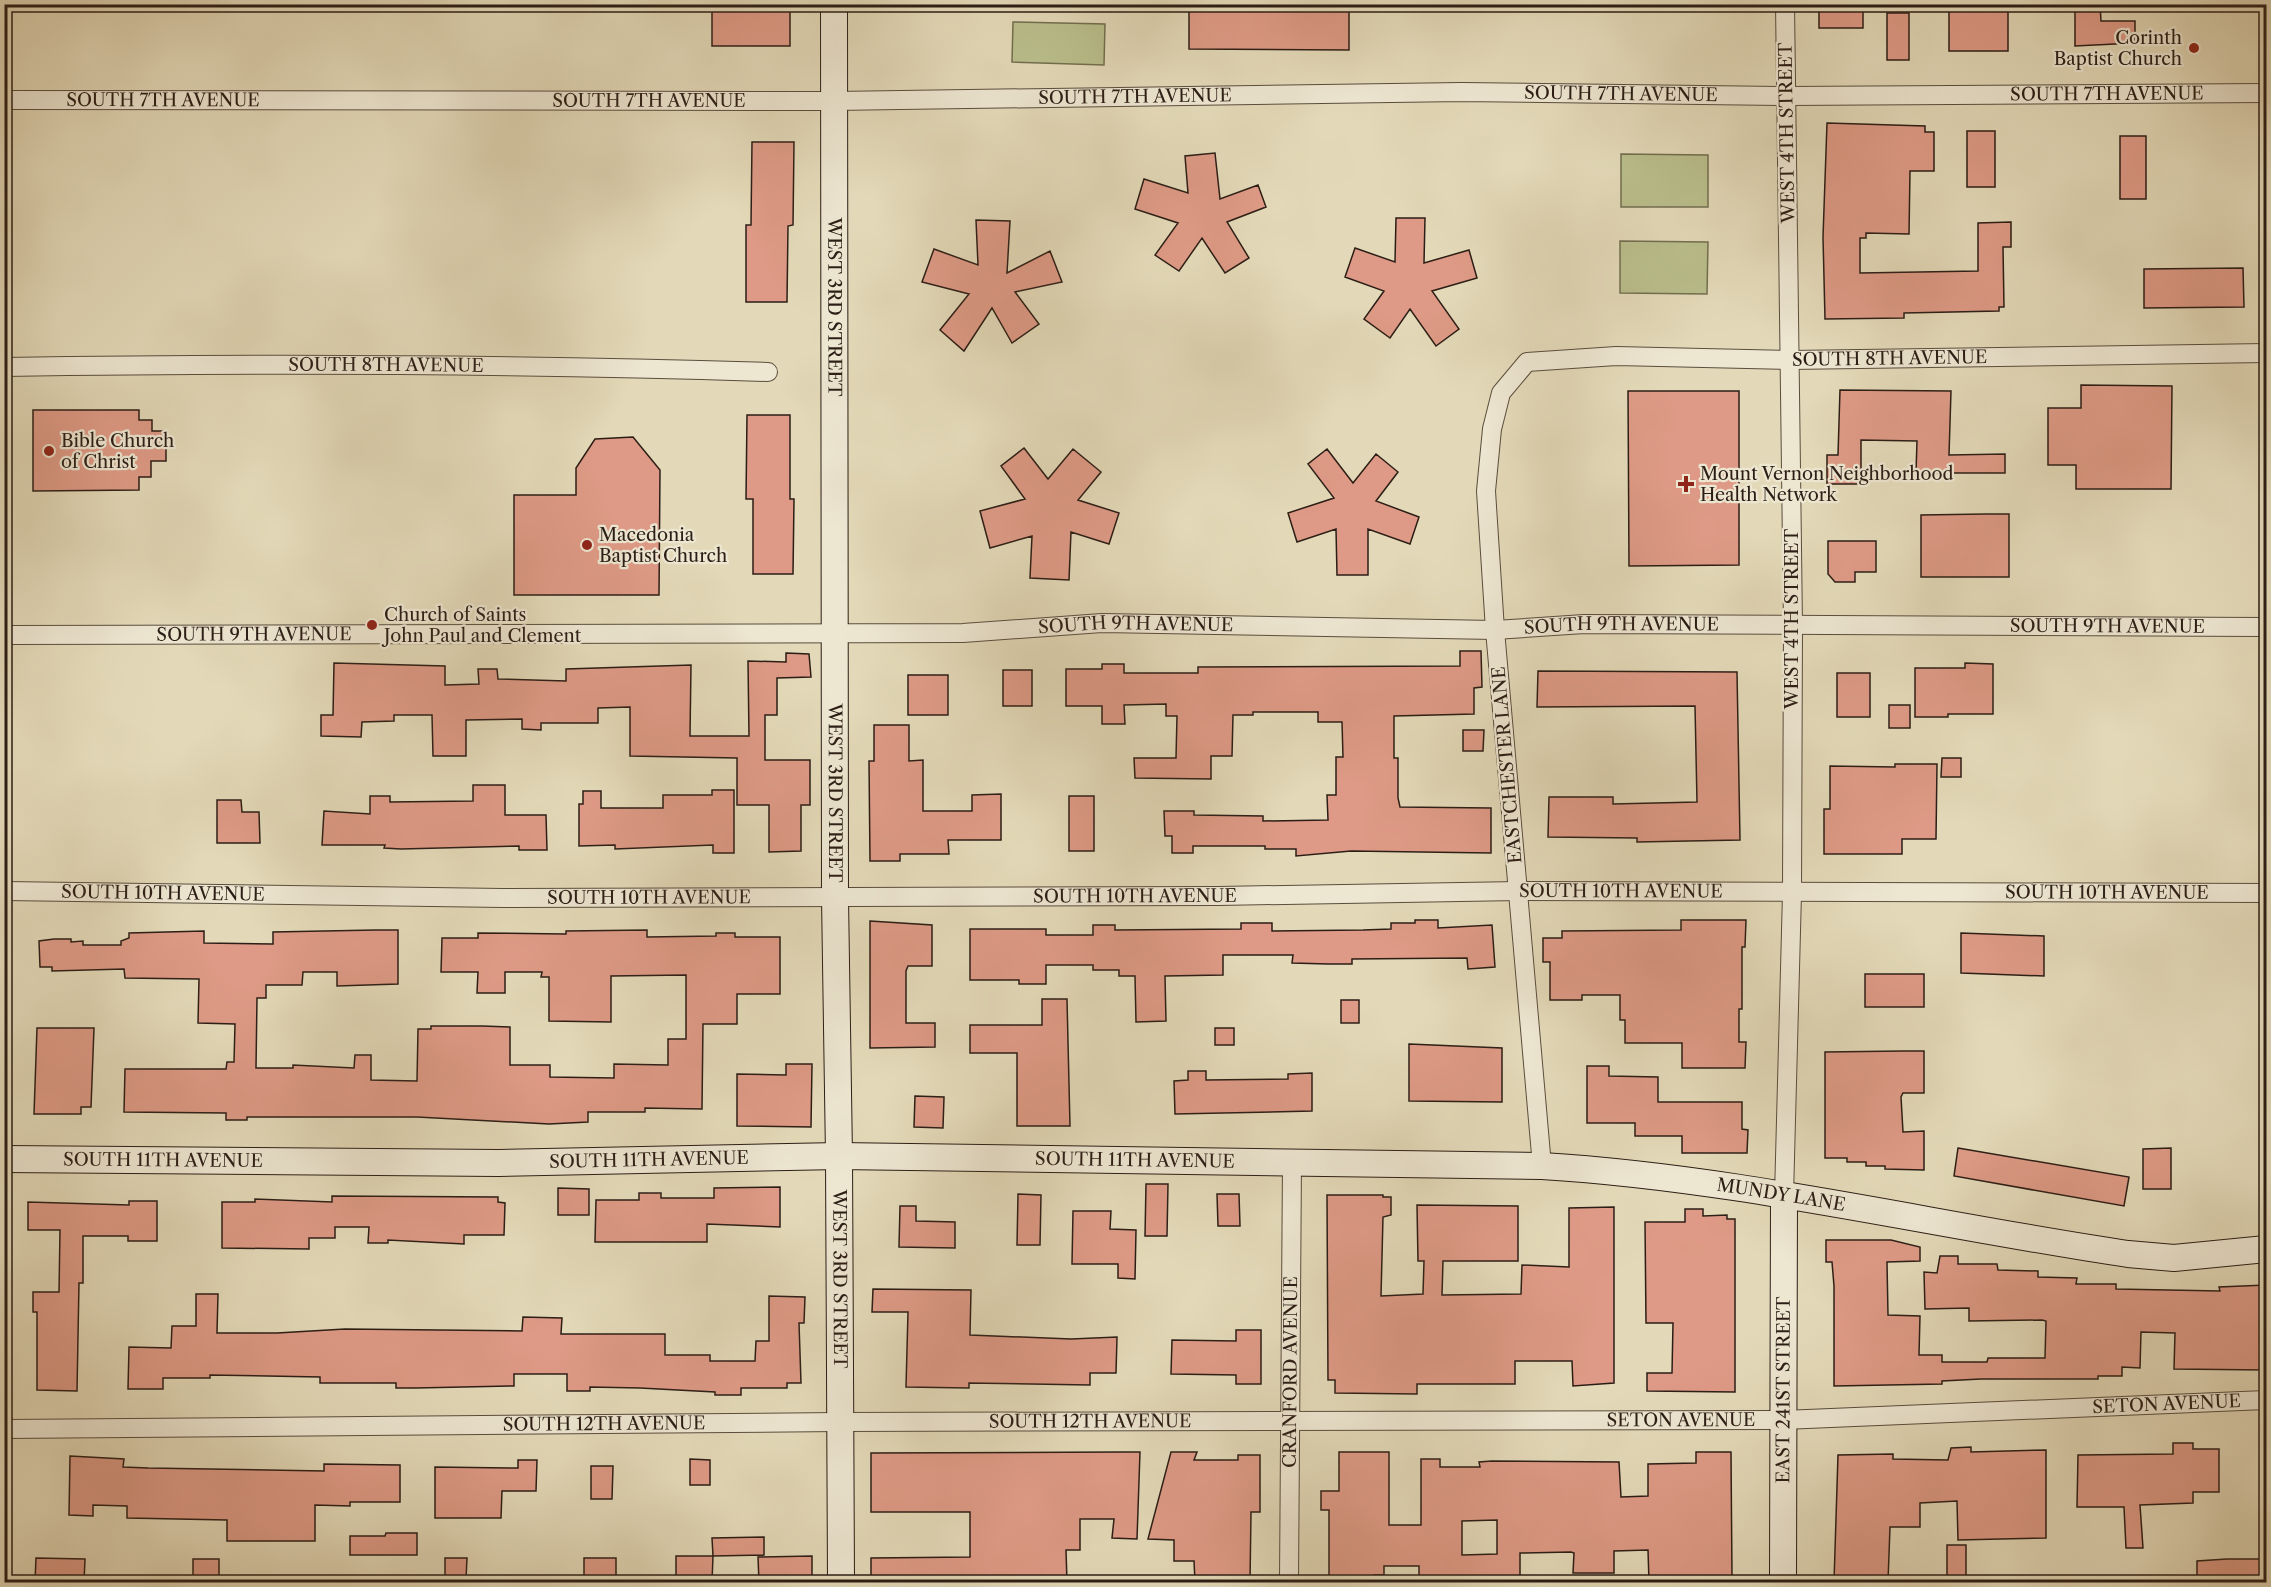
<svg xmlns="http://www.w3.org/2000/svg" width="2271" height="1587" viewBox="0 0 2271 1587" font-family="'Libre Caslon Text',serif">
<rect width="100%" height="100%" fill="#e3d9b8"/>
<filter id="stains"><feTurbulence type="fractalNoise" baseFrequency=".00333" numOctaves="4"/><feColorMatrix values="0 0 0 0 .2 0 0 0 0 .09 0 0 0 0 .02 0 0 0 .5 -.17"/></filter>
<radialGradient id="worn" r=".72"><stop offset=".6" stop-color="#630" stop-opacity="0"/><stop offset="1" stop-color="#630" stop-opacity=".3"/></radialGradient>
<!-- green -->
<path fill="#b9be8b" stroke="#726e50" stroke-width="1.5" d="M1013,22l92,2 -1,41 -92,-3z
M1621,154l87,1v52h-87z
M1620,241l88,1 -1,52 -87,-1z"/>
<!-- building -->
<path fill="#de9a86" stroke="#2c1e16" stroke-width="1.5" fill-rule="evenodd" d="M712,4h78v42h-78z
M1189,4h160v46l-160,-1z
M2075,4h25l1,17h34v22l-60,3z
M1863,5v23h-44v-22z
M1949,9l59,1v41h-59z
M1887,13h22v47h-22z
M1827,123l98,3v6h9v39h-24l-1,63 -43,-1v5h-6v35l118,-2v-48l33,-1v25h-8l1,60h-5v4l-95,2v5l-79,1 -2,-82z
M1967,131h28v56h-28z
M2120,136h26v63h-26z
M752,142h42l-1,83 -5,1 -1,76h-41v-77h5z
M1215,153l5,46 38,-14 8,22 -39,15 22,36 -24,15 -23,-35 -23,33 -24,-16 23,-32 -43,-14 9,-30 44,14 -3,-37z
M1396,218h29l-1,45 45,-13 8,28 -45,13 27,38 -23,17 -26,-37 -20,29 -26,-19 20,-28 -39,-14 10,-29 40,14z
M976,220l34,1 -3,52 43,-22 12,31 -47,10 24,32 -27,19 -20,-35 -28,43 -24,-21 29,-36 -47,-12 12,-33 44,16z
M2243,268l1,39 -100,1v-39z
M2081,385l91,1 -1,103h-95v-24h-28v-57h33z
M1840,390l111,1 -2,64 56,-1v19h-89l1,-32 -56,-1v44h-34v-29h11z
M1628,391h111v174l-110,1z
M33,410h106v10h13v11h14v30h-15v16h-12v13l-106,1z
M747,415h43v84h4l-1,75h-40v-75h-7z
M633,437l27,33 -1,125h-145v-100h62v-27l19,-29z
M1024,448l24,31 25,-30 28,23 -23,28 41,13 -10,31 -38,-12 -2,48 -39,-2 2,-42 -42,12 -10,-37 45,-12 -24,-33z
M1327,449l26,34 23,-29 22,18 -22,29 43,16 -9,27 -42,-15v46h-31l-1,-46 -39,13 -9,-29 46,-15 -26,-34z
M1986,514h23v63h-88v-62z
M1828,541h48v31h-21v10h-20l-7,-8z
M1460,651h21l1,36 -8,1v26l-80,2v42h4v40l2,9 91,1v45l-140,-2 -55,5v-7h-31v-3h-72v7h-21v-17h-7l-1,-25h30v4l69,1v5l65,-1 -1,-25h9v-38h7l-1,-35h-24v-10h-65v3h-20l-1,41h-21v23l-76,-1 -1,-20h42l1,-42h-11v-12l-42,1 1,19h-23v-18h-36v-37h36v-5h22v9h74v-6l262,-1z
M786,653l23,1 2,23 -34,1v37h-12v45h45v45h-9v46l-32,1v-47h-32v-47l-107,-2v-49l-32,1v15h-57v7l-19,-1v-10l-56,1v36h-33l-1,-41h-38v6l-32,1 -1,15 -40,-1v-21h12l1,-52 111,3v19l34,-1 -1,-15h19l1,10 68,2v-12l125,-4 -1,71h59l-1,-75 38,1z
M1965,663l28,1v50h-45v3h-33v-49h50z
M1003,670h29v36h-29z
M1538,671l199,1 3,168 -103,2v-4l-89,-1 1,-40h64v7l84,-2 -2,-96 -158,1z
M1837,673h33v44h-33z
M908,675h40v40h-40z
M1889,705h21v23h-21z
M874,725h35v36l14,-1v51h49v-16l29,-1v46h-53l1,14h-49v7h-30l-1,-100h5z
M1463,730h21l-1,21h-20z
M1942,758h19v19h-20z
M1895,764h42l-1,75h-34v15h-78v-45h6v-43l65,1z
M473,785h32v30h41l1,35h-28v-4l-118,3 -17,-1 1,-3h-63l2,-34 46,3v-18h20v6l83,-1z
M712,790h22v63h-21v-8l-98,4v-4l-36,1v-42h4v-13h18v17h62v-13h49z
M1069,796h25v55h-25z
M217,800h24l1,12h17l1,31h-43z
M1415,920h23v8l54,-3 3,42 -27,2 -1,-11 -115,1v5h-24l-36,-1 1,-8h-70v20l-58,1 1,45 -30,1 -1,-46h-16v-6h-26v-5h-47v19h-27v-4h-49v-51h76v6h47v-10h22v5l126,-1v-6h31v8l91,-1 28,-1v-6h24z
M1681,920h65l-1,27h-3v62h-3v33h7l-1,26h-63v-25h-57v-23h-5v-25h-38v5h-32v-38h-7v-24h19v-7l119,-1z
M870,921l62,4v41h-24l-2,5v52h29v24l-65,1z
M376,930h22v54l-61,2v-14h-34l-1,13h-36v13h-9l-1,70h37v-3l61,3 1,-13h16v25l46,1 1,-52h13v-3h51l28,1v38h40v12l64,1v-14l54,1v-26h18v-64l-75,1v46l-62,-1v-44h-8l1,-5h-37v21h-28l1,-21h-37l1,-34h36v-5l88,1v-3l81,-1v7l69,-1v-3h19v4h45v57h-43v30h-34l-1,85 -57,-1v4h-57v10l-39,2 -132,-7h-170v3h-21v-7l-102,-1 1,-43h101l1,-7h7l1,-38 -37,-1 1,-44 -74,-1 -1,-9 -72,2v-4h-12l-1,-26 15,-2h17v3l12,-1v4h38v-4l8,-3v-5l75,-2v12l69,1v-12z
M1961,933l83,3v40l-83,-3z
M1865,974h59v33h-59z
M1042,999h25l3,127h-53v-73h-47v-28h72z
M1341,1000h18v23h-18z
M37,1028h57l-3,79h-10v7h-47z
M1215,1028h19v17h-19z
M1409,1044l93,4v54l-93,-1z
M1903,1051h21v42h-21l-2,4 2,35 21,-1v39l-39,-1v-3h-19v-4h-19v-4h-22v-106z
M786,1064h26l-1,63 -74,-1v-52l49,1z
M1587,1066h22v10l49,1v25h84v27l6,1 -1,23h-65v-17h-47v-13h-48z
M1188,1071h18v9l82,-1v-5l24,-1v38l-137,3 -1,-33 14,-1z
M915,1096l29,1 -1,31 -29,-1z
M1958,1148l171,29 -5,29 -170,-30z
M2171,1148v41h-28v-40z
M1146,1184h22l-1,52h-22z
M780,1187v40l-73,-3v18h-112l1,-42h43v-7h22v5h53v-10z
M558,1188l31,1v26h-31z
M1018,1194l23,1 -1,50h-23z
M1217,1194h22l1,32h-22z
M1327,1195h56v2h8v18l-8,2 -2,79 42,-2 1,-33h-6l-1,-56 101,1v55h-75l-1,34 79,-1 1,-29 47,2v-59l45,-1v176l-41,3 -1,-25h-57v23h-98v10l-82,-1v-13h-7z
M332,1196l166,1v5l7,1 -1,32h-40v9l-76,-4v3h-20l1,-16h-34v11h-26v11l-87,-1v-46h33v-3l77,3z
M129,1201h28v40h-29v-5h-45v47h-4l-2,108 -40,-1v-78h-4v-20h26l1,-62h-32v-28l101,3z
M900,1206h16v15l39,1v26l-56,-1z
M1685,1209h18v7l24,-1v4h8v173l-88,-1v-18h25l1,-50h-27l-1,-101h40z
M1073,1211h38l-1,18 26,1 -1,49 -17,-1v-14h-46z
M1826,1240h65l29,7v14l-33,1 1,53 32,1 -1,39h23v7h45l1,-4h57l1,-37 -4,-1 -73,1v-13l-44,1 -1,-37 13,1 3,-17h18v8h39l1,6 40,1v6l39,1 -1,6h40v5l104,2 -1,-4 47,-2v23h-2l2,62 -92,-1 1,-36 -34,-1 -1,36 -18,-1v9h-24v3h-117l-39,2v3l-108,2v-100l-2,-24h-6z
M873,1289l98,1 -1,45 101,4 46,-2 -1,36h-26v12l-121,-2v5l-63,-1 2,-75h-36z
M196,1294h22l-1,39h60l68,-4 177,2 1,-14 39,1 -1,16h104v21h45v6h45l1,-20h13v-45l36,1 -1,26h-5l2,60h-14v5h-46v7h-26v-3l-75,-4 -50,-1v4h-23v-17h-53v12l-98,2h-20v-5h-76v-6l-110,-2v3h-47v11h-35l1,-42 42,1 1,-22h24z
M1236,1330h25v54h-25v-9l-65,-1 1,-34 64,1z
M2173,1443h20v6h26v43h-26v11l-53,2 3,43h-17l-2,-41h-47l1,-52 95,-1z
M1971,1447v5l75,-2v88l-88,2 -1,-39 -37,2v24h-30l-2,55h-54l4,-127 55,-1v5l55,1 3,-12z
M1120,1452h20l-3,87 -25,-1 2,-19h-34v31h-14l1,32h-196v-24l99,-1v-45h-99v-59z
M1171,1452h26l-3,8h44v-5h22v57h-9l-1,70h-55l-1,-21h-20v-21l-26,-1z
M1339,1452h50v73h32v-66h19v8h40l-1,-5 13,-1 127,1 2,35 27,-1v-32l48,-1v-11h35l1,127h-9v3h-74l-1,-32 -34,1v22h-41l1,-20 -3,-1 -51,1v23h-101v-10h-35v9h-10v7h-45v-72h-8v-19h18zM1497,1520v34l-35,1v-34z
M70,1456l54,3 -1,8 25,1 176,3v-7l76,1v37h-50v4l-35,-1v36h-88v-21l-100,-2v-12l-34,-1v11l-24,-1z
M690,1459l20,1v25h-20z
M518,1460h19l-1,31h-34l-1,27h-66v-51l83,1z
M591,1466h22l-1,33h-21z
M386,1533h31v22h-67v-19h35z
M764,1537v18l-51,1 -1,-18z
M1947,1545h19v37h-19z
M676,1556h37l-1,26h-36z
M812,1556v25l-53,1 -1,-25z
M36,1558l49,1 -1,23h-49z
M445,1558h22l-1,21 -21,-1z
M584,1558h32v24h-32z
M193,1559h26v19h-26z
M2227,1559h39v23h-69v-21z"/>
<g fill="none" stroke-linecap="round" stroke-linejoin="round">
<defs>
<g id="street">
<path id="s1" d="M4,100l830,1 627,-9 326,4 479,-3"/>
<path id="s2" d="M4,367c255,-4 509,-3 764,5"/>
<path id="s3" d="M4,635l959,-2 139,-10 393,7 89,-6 682,3"/>
<path id="s4" d="M4,891l499,7 715,-2 301,-5 747,2"/>
<path id="s5" d="M1542,1166l-47,-536 -9,-139 6,-62 9,-36 26,-31 89,-6 174,4 476,-7"/>
<path d="M1784,1196l8,-303 1,-267 -8,-622"/>
<path id="s6" d="M4,1429l835,-7 944,-2 483,-20"/>
<path id="s7" d="M1289,1582l3,-421"/>
</g>
<g id="secondary">
<path id="s8" d="M834,4l1,894 4,258 2,426"/>
<path id="s9" d="M4,1159l495,4 340,-7 703,10c197,12 391,59 586,88l46,4 92,-9"/>
<path id="s10" d="M1783,1582l1,-386"/>
</g>
</defs>
<!-- street casing -->
<use href="#street" stroke="#5a4d3e" stroke-width="20"/>
<!-- secondary casing -->
<use href="#secondary" stroke="#2c1e16" stroke-width="28"/>
<!-- street -->
<use href="#street" stroke="#ede6d1" stroke-width="18"/>
<!-- secondary -->
<use href="#secondary" stroke="#ede6d1" stroke-width="26"/>
</g>
<!-- markers -->
<g fill="#8f2418" stroke="#ede6d1" stroke-width="2">
<circle cx="2194" cy="48" r="6"/>
<circle cx="49" cy="451" r="6"/>
<path d="M1683 475h6v6h6v6h-6v6h-6v-6h-6v-6h6z"/>
<circle cx="587" cy="545" r="6"/>
<circle cx="372" cy="625" r="6"/>
</g>
<g text-anchor="middle" stroke-width="4.5" stroke-linejoin="round" paint-order="stroke">
<!-- poi labels -->
<g font-size="18" fill="#2c1e16" stroke="#ede6d1" text-anchor="start">
<text x="2182" y="44" text-anchor="end">Corinth<tspan x="2182" dy="21">Baptist Church</tspan></text>
<text x="61" y="447">Bible Church<tspan x="61" dy="21">of Christ</tspan></text>
<text x="1700" y="480">Mount Vernon Neighborhood<tspan x="1700" dy="21">Health Network</tspan></text>
<text x="599" y="541">Macedonia<tspan x="599" dy="21">Baptist Church</tspan></text>
<text x="384" y="621">Church of Saints<tspan x="384" dy="21">John Paul and Clement</tspan></text>
</g>
<!-- street labels -->
<g font-size="18" fill="#2c1e16" stroke="#ede6d1">
<text dy="6" stroke="none"><textPath href="#s1" startOffset="1617">SOUTH 7TH AVENUE</textPath></text>
<text dy="6" stroke="none"><textPath href="#s1" startOffset="2103">SOUTH 7TH AVENUE</textPath></text>
<text dy="6" stroke="none"><textPath href="#s1" startOffset="1131">SOUTH 7TH AVENUE</textPath></text>
<text dy="6" stroke="none"><textPath href="#s1" startOffset="159">SOUTH 7TH AVENUE</textPath></text>
<text dy="6" stroke="none"><textPath href="#s1" startOffset="645">SOUTH 7TH AVENUE</textPath></text>
<text transform="translate(1787 133) rotate(-91)" y="6">WEST 4TH STREET</text>
<text dy="6" stroke="none"><textPath href="#s8" startOffset="303">WEST 3RD STREET</textPath></text>
<text dy="6" stroke="none"><textPath href="#s5" startOffset="1180">SOUTH 8TH AVENUE</textPath></text>
<text dy="6" stroke="none"><textPath href="#s2" startOffset="382">SOUTH 8TH AVENUE</textPath></text>
<text transform="translate(1792 619) rotate(-90)" y="6">WEST 4TH STREET</text>
<text dy="6" stroke="none"><textPath href="#s3" startOffset="2104">SOUTH 9TH AVENUE</textPath></text>
<text dy="6" stroke="none"><textPath href="#s3" startOffset="1132">SOUTH 9TH AVENUE</textPath></text>
<text dy="6" stroke="none"><textPath href="#s3" startOffset="1618">SOUTH 9TH AVENUE</textPath></text>
<text dy="6" stroke="none"><textPath href="#s3" startOffset="250">SOUTH 9TH AVENUE</textPath></text>
<text transform="translate(1507 765) rotate(-95)" y="6">EASTCHESTER LANE</text>
<text dy="6" stroke="none"><textPath href="#s8" startOffset="789">WEST 3RD STREET</textPath></text>
<text dy="6" stroke="none"><textPath href="#s4" startOffset="1617">SOUTH 10TH AVENUE</textPath></text>
<text dy="6" stroke="none"><textPath href="#s4" startOffset="159">SOUTH 10TH AVENUE</textPath></text>
<text dy="6" stroke="none"><textPath href="#s4" startOffset="2103">SOUTH 10TH AVENUE</textPath></text>
<text dy="6" stroke="none"><textPath href="#s4" startOffset="1131">SOUTH 10TH AVENUE</textPath></text>
<text dy="6" stroke="none"><textPath href="#s4" startOffset="645">SOUTH 10TH AVENUE</textPath></text>
<text dy="6" stroke="none"><textPath href="#s9" startOffset="159">SOUTH 11TH AVENUE</textPath></text>
<text dy="6" stroke="none"><textPath href="#s9" startOffset="645">SOUTH 11TH AVENUE</textPath></text>
<text dy="6" stroke="none"><textPath href="#s9" startOffset="1131">SOUTH 11TH AVENUE</textPath></text>
<text dy="6" stroke="none"><textPath href="#s9" startOffset="1779">MUNDY LANE</textPath></text>
<text dy="6" stroke="none"><textPath href="#s8" startOffset="1275">WEST 3RD STREET</textPath></text>
<text dy="6" stroke="none"><textPath href="#s7" startOffset="210">CRANFORD AVENUE</textPath></text>
<text dy="6" stroke="none"><textPath href="#s10" startOffset="192">EAST 241ST STREET</textPath></text>
<text dy="6" stroke="none"><textPath href="#s6" startOffset="2163">SETON AVENUE</textPath></text>
<text dy="6" stroke="none"><textPath href="#s6" startOffset="1677">SETON AVENUE</textPath></text>
<text dy="6" stroke="none"><textPath href="#s6" startOffset="1086">SOUTH 12TH AVENUE</textPath></text>
<text dy="6" stroke="none"><textPath href="#s6" startOffset="600">SOUTH 12TH AVENUE</textPath></text>
</g>
</g>
<!-- margin -->
<rect width="2271" height="1587" fill="none" stroke="#e3d9b8" stroke-width="24"/>
<rect x="6" y="6" width="2259" height="1575" fill="none" stroke="#2c1e16" stroke-width="3"/>
<rect x="12" y="12" width="2247" height="1563" fill="none" stroke="#2c1e16" stroke-width="1.5"/>
<rect width="100%" height="100%" filter="url(#stains)"/>
<rect width="100%" height="100%" fill="url(#worn)"/>
</svg>
